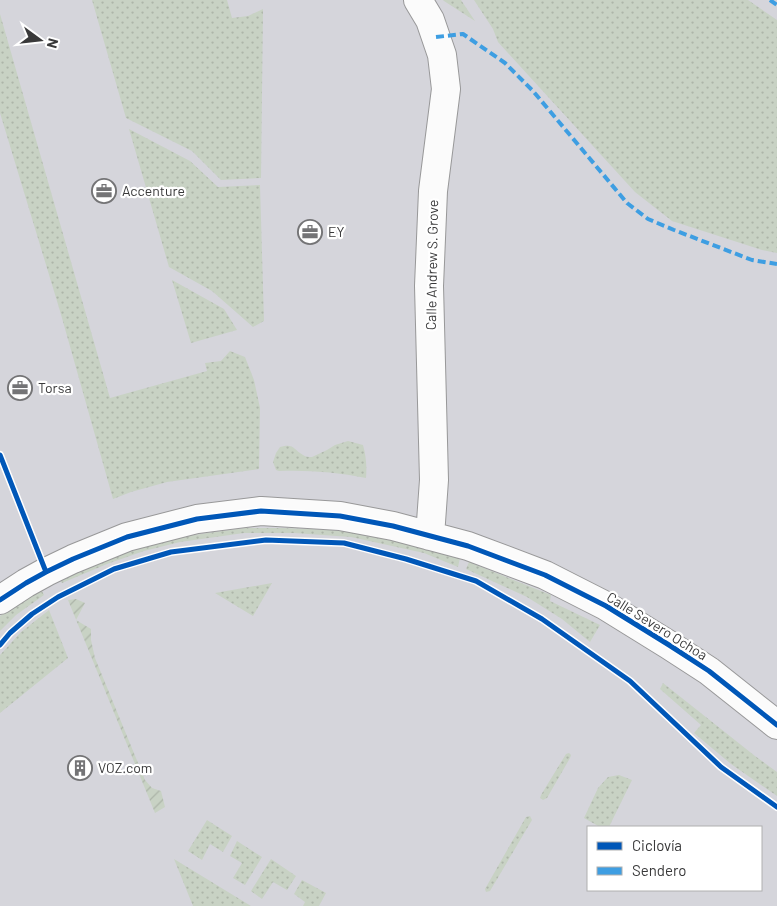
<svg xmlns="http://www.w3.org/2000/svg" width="777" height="906" viewBox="0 0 777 906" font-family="Barlow,sans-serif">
<defs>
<pattern id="grass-dots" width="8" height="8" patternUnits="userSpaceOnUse" patternTransform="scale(1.25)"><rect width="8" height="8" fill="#c8d2c4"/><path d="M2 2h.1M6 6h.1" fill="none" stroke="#adb5a9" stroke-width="1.8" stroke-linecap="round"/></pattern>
<pattern id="garden-furrows" width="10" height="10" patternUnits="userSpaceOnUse" patternTransform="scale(1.25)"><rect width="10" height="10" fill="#c8d2c4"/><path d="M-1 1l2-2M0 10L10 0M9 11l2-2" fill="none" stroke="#adb5a9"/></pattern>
</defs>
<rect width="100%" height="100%" fill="#e3e3e4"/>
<!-- built -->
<path fill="#d5d5db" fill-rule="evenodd" d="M0,0h777v906h-777zM588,827h173v63h-173z"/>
<!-- grass -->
<path fill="url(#grass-dots)" d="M92,0h135l5,18 16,-2 15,-7 -2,169 -40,2 -29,-29 -66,-33z
M443,0h18l14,21 -31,-20z
M474,0h274l29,20v233l-15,-3 -90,-29 -37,-29 -137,-150 -5,-13z
M0,14l110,384 97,-27 -2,-8 16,-2 9,-10 15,6 9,23 6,28 -1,61 -92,13 -36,10 -18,7 -53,-188 -60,-198z
M129,129l61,32 28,26 42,-2 4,136 -11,6 -41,-36 -43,-24z
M172,280l52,29 13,21 -46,13z
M348,441l15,4c3,11 4,21 3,33 -29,-6 -58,-8 -87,-7l-3,-1 -3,-8 3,-9 4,-6c14,-4 13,2 23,8 3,2 6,2 9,2l15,-7 8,-5z
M245,528c35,0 71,0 107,4 37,4 73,16 108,26l-2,9 -34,-14 -73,-16 -57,-4h-50l-64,9 -36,9 -37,13 -45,19 -2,-3c27,-12 54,-24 82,-33 33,-11 68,-14 103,-19z
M469,562l82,33 -1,6 50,24 -10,17 -28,-23 -35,-22 -61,-28z
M272,583l-19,33 -38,-23z
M41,589l3,6 -28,20 -16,16v-15z
M49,610l19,48 -68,55v-58l21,-23z
M663,683l92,73 22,16v24l-46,-32 -37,-31 7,-8 -41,-36z
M569,753l2,2 -1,3 -23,40 -4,2 -3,-2 1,-3 25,-41z
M619,775l13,5 -23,47h-9l-16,-9 14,-30 10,-11z
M530,816l2,4 -42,71 -4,1 -1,-3 41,-72z
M207,820l25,16 -9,16 -13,-8 -8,16 -14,-9z
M237,841l25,16 -17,28 -12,-7 9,-15 -12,-7z
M174,859l77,47h-58z
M271,859l25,17 -9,14 -14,-8 -11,17 -11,-8z
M302,880l24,13 -7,13h-16l2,-4 -11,-8z"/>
<!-- garden -->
<path fill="url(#garden-furrows)" d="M76,599l9,4 -9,17 15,9v11l4,18 50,122 7,8 9,3 4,16 -10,6 -87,-213z"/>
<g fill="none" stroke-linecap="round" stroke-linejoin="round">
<defs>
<path id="tertiary" d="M418,0l12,20 12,35 4,34 -13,102 -4,95 5,194 -4,56
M0,600l26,-17 20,-11 27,-13 54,-22 70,-18 64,-8 79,5 53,10 75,20 77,29 61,31 63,39 40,26 68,54"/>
</defs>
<!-- tertiary casing -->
<use href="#tertiary" stroke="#989899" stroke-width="30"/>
<!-- tertiary -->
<use href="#tertiary" stroke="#fbfbfb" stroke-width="28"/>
<!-- quiet -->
<path stroke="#3e9ee2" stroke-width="4" stroke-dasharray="8 4" stroke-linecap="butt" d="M770,0l7,5
M436,37l27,-3 42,29 28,28 94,112 21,16 26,11 78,30 25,4"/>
<defs>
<path id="cycleway" d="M0,455l46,117
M0,600l26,-17 20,-11 27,-13 54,-22 70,-18 64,-8 79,5 53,10 75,20 77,29 61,31 63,39 40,26 68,54
M0,645l10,-12 22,-19 26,-17 56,-28 57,-17 95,-12 78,3 62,16 70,22 66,38 88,62 91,86 56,40"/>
</defs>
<!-- cycleway casing -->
<use href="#cycleway" stroke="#fff" stroke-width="8"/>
<!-- cycleway -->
<use href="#cycleway" stroke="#0057b8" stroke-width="5"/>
</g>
<!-- icons -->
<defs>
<symbol id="office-ring" viewBox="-11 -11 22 22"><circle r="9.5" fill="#fff" stroke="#747476" stroke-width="1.5"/><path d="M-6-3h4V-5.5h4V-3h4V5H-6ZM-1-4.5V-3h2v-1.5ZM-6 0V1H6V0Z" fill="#747476"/></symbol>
<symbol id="building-ring" viewBox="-11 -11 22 22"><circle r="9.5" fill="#fff" stroke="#747476" stroke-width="1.5"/><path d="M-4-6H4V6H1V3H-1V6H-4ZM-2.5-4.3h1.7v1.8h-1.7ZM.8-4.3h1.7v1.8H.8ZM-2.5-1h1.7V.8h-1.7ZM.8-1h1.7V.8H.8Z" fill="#747476"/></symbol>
</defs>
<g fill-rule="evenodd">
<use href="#office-ring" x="90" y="177" width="28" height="28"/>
<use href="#office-ring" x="296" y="218" width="28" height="28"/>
<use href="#office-ring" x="6" y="374" width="28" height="28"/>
<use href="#building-ring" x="66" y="754" width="28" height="28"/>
</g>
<g text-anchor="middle" stroke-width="4.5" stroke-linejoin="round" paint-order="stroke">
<!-- poi labels -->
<g font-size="14" fill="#39393a" stroke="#fff" text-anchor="start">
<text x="122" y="196">Accenture</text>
<text x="328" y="237">EY</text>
<text x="38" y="393">Torsa</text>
<text x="98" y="773">VOZ.com</text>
</g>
<!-- street labels -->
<g font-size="14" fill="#39393a" stroke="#fff">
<text transform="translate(432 265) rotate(-89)" y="5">Calle Andrew S. Grove</text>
<text transform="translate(657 626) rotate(32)" y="5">Calle Severo Ochoa</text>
</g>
</g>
<!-- legend -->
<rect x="587" y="826" width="175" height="65" fill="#ffffff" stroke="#b0b0b0"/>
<rect x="597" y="842" width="25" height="8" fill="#0057b8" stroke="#b0b0b0"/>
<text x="632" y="851" font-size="15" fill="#39393a">Ciclovía</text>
<rect x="597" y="867" width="25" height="8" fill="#3e9ee2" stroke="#b0b0b0"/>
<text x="632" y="876" font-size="15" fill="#39393a">Sendero</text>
<!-- north arrow -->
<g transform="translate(40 40) rotate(105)" stroke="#ffffff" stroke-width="4" paint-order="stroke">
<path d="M0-4L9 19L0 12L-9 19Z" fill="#39393a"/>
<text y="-8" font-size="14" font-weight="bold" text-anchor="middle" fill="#39393a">N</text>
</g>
</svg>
